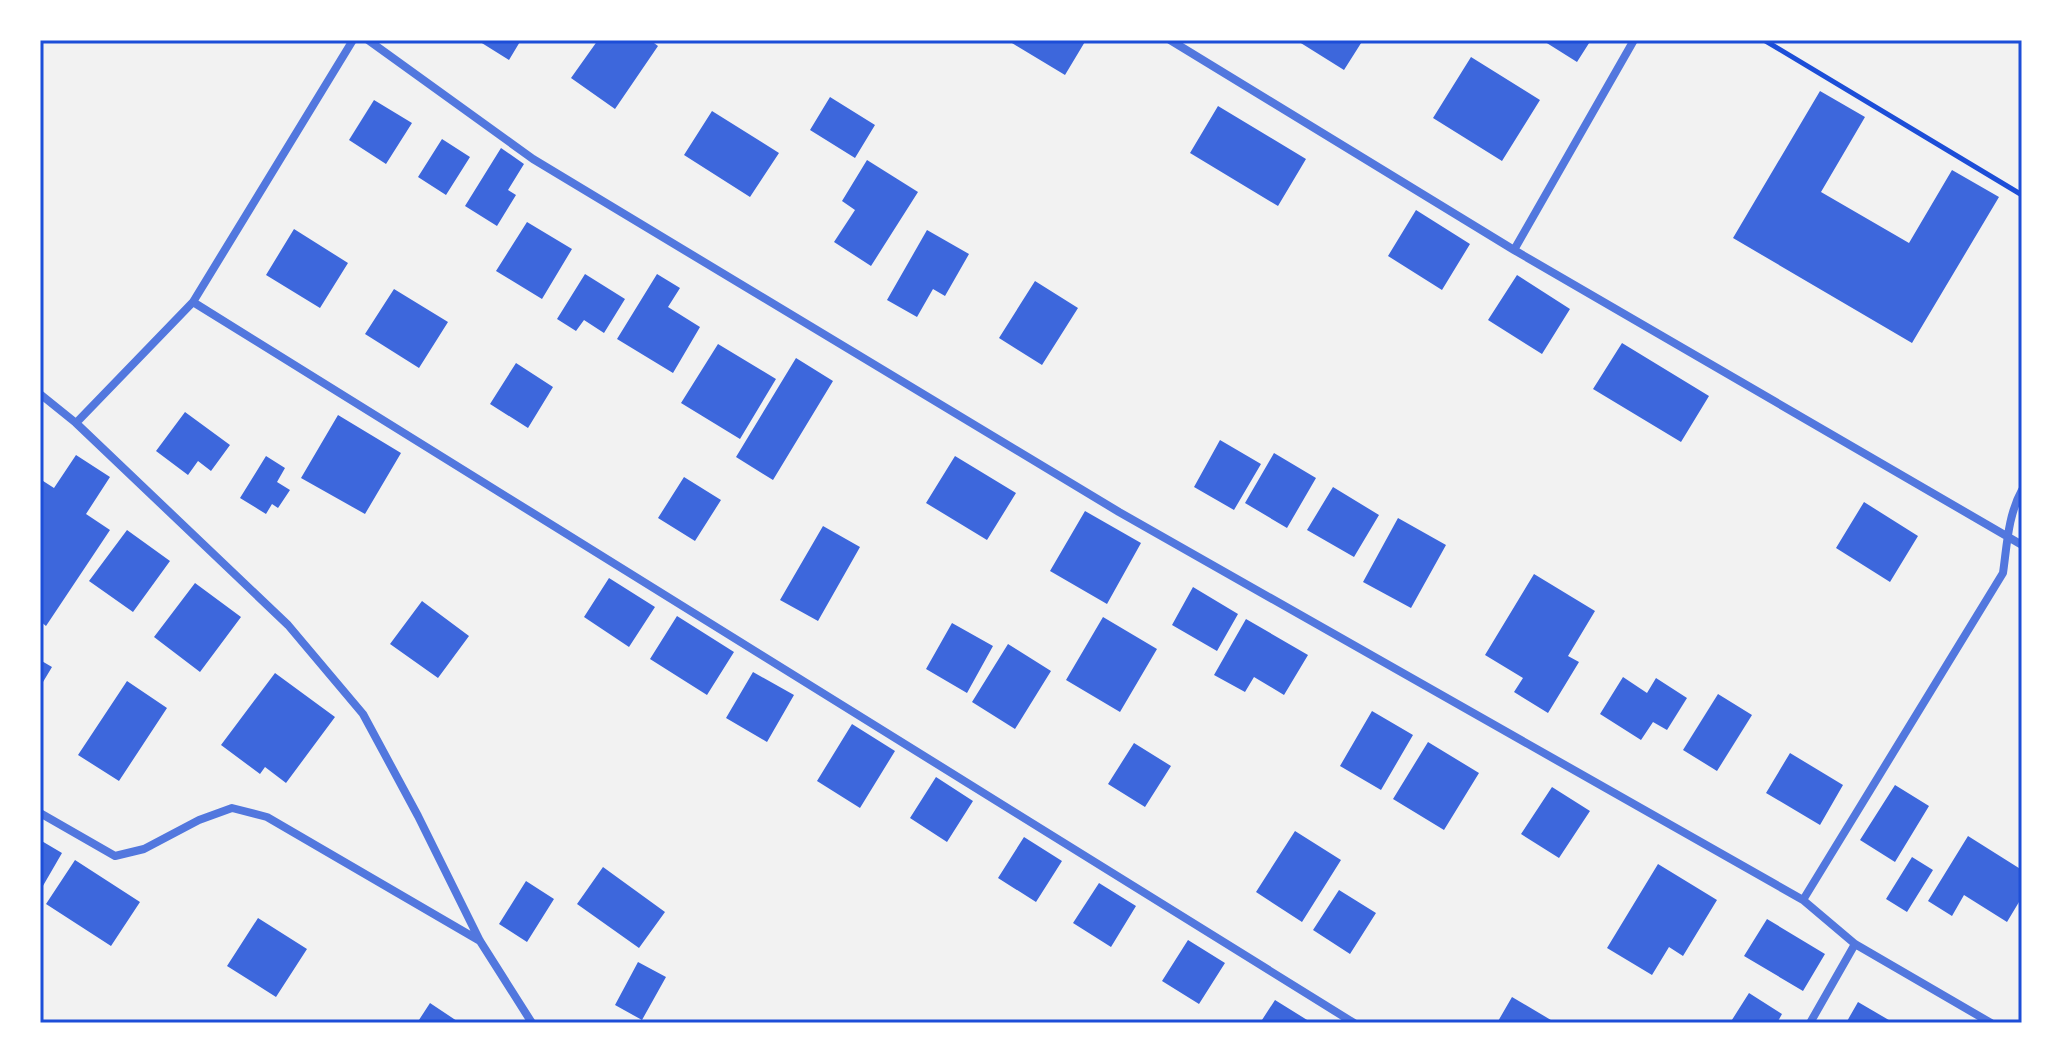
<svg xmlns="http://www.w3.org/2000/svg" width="2062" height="1063" viewBox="0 0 2062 1063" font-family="'PT Sans Narrow',sans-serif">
<rect width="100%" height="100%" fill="#f2f2f2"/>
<!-- building -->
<path fill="#3d67dc" d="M477,40h44l-12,20z
M598,40h52l8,6 -43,63 -44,-31z
M1007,40h79l-21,35z
M1296,40h67l-19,30z
M1542,40h49l-14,22z
M1471,57l69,43 -38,61 -69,-43z
M1820,91l45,26 -44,75 88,51 43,-73 47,27 -87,146 -179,-105z
M830,97l45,28 -20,33 -45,-28z
M374,100l38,23 -26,41 -37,-24z
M1218,106l88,53 -28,47 -88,-53z
M712,111l67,42 -29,44 -66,-42z
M442,139l28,18 -24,38 -28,-18z
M501,148l23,16 -16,26 8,5 -19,31 -32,-20z
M867,160l51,32 -47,74 -37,-24 21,-32 -13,-9z
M1416,210l54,34 -28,46 -54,-34z
M527,222l45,27 -30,50 -46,-28z
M294,229l54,34 -28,45 -54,-33z
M927,230l42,24 -24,42 -12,-7 -16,28 -30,-17z
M585,274l40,25 -21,34 -20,-13 -8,11 -19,-12z
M657,274l23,14 -12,19 32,20 -27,46 -56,-34z
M1517,275l53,34 -28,45 -54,-34z
M1035,281l43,27 -36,57 -43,-27z
M394,289l54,33 -29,46 -54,-34z
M1622,343l87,53 -28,46 -88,-53z
M718,344l58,35 -36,60 -59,-36z
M796,358l37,23 -60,99 -37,-23z
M516,363l37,24 -25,41 -38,-24z
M185,412l45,33 -19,26 -13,-10 -10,14 -32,-24z
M338,415l63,38 -36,61 -64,-36z
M1220,440l41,24 -27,46 -40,-23z
M1274,453l42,25 -29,50 -42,-25z
M76,455l34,22 -24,37 24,16 -64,96 -6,-5v-142l14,9z
M266,456l19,12 -8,14 13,8 -12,18 -6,-4 -6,10 -26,-16z
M955,456l61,37 -29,47 -61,-37z
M684,477l37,23 -26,41 -37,-23z
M1333,487l46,28 -25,42 -47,-27z
M1864,502l54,34 -28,46 -54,-34z
M1085,511l56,32 -34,61 -57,-33z
M1398,518l48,27 -35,63 -48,-26z
M823,526l37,21 -42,74 -38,-21z
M127,530l43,31 -37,51 -44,-31z
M1534,574l61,37 -27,45 11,6 -31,51 -34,-21 9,-14 -38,-23z
M609,578l46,29 -26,40 -45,-30z
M195,583l46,34 -41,55 -46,-35z
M1193,587l45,27 -21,37 -45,-26z
M422,601l47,35 -31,42 -48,-34z
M677,616l57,36 -27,43 -57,-36z
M1103,617l54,32 -37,63 -54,-32z
M1246,619l62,36 -24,40 -30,-18 -9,15 -31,-17z
M952,623l41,23 -26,47 -41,-24z
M1008,644l43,27 -36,58 -43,-27z
M40,660l12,7 -12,20z
M753,672l41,23 -27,47 -41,-24z
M275,673l60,44 -49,66 -21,-16 -5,7 -39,-29z
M1623,677l24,16 9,-15 31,20 -20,32 -14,-8 -12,18 -41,-26z
M127,681l40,27 -48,73 -41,-26z
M1718,694l34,21 -35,56 -34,-21z
M1372,711l41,24 -32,55 -41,-24z
M852,724l43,27 -35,57 -43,-27z
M1428,742l51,31 -35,57 -51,-31z
M1134,743l37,23 -26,41 -37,-23z
M1790,753l53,32 -23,40 -54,-32z
M936,777l37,24 -26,41 -37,-24z
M1895,785l34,21 -34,56 -35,-22z
M1552,787l38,24 -31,47 -38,-24z
M1295,831l46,29 -39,62 -46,-30z
M1968,836l54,34v27l-15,25 -43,-27 -12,21 -24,-15z
M1024,837l38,24 -26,41 -38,-24z
M40,840l22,13 -22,38z
M1912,857l21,13 -26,42 -21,-13z
M75,860l65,42 -29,44 -65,-42z
M1658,864l59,36 -34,56 -14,-9 -17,28 -45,-27z
M603,867l62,45 -26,36 -62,-44z
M526,881l28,18 -27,43 -28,-18z
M1099,883l37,23 -25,41 -38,-24z
M1339,890l37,23 -26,41 -37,-24z
M258,918l49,31 -31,48 -49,-31z
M1767,919l58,35 -22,37 -59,-35z
M1188,940l37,23 -26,41 -37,-23z
M638,962l28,15 -24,43 -27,-15z
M1749,993l33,21 -5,9h-47z
M1512,997l44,26h-59z
M1275,1000l37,23h-52z
M1858,1002l36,21h-48z
M430,1003l30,20h-43z"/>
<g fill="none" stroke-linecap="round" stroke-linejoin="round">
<!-- path -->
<path stroke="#1d4ed8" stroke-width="5" d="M1764,40l258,155"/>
<!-- minor -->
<path stroke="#5277de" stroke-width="8" d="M368,40l165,119 586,353 684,388 52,44 136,79
M1170,40l344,210 508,295
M1514,250l120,-210
M193,302l1161,721
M40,394l36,29 212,202 75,89 55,102 62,125 52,82
M76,423l117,-121 160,-262
M40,813l75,43 29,-7 55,-29 33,-12 35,9 213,124
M1803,900l200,-327c4,-28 5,-58 19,-83
M1810,1023l45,-79"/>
</g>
<!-- border -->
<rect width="2062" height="1063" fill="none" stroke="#ffffff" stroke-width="84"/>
<rect x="42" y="42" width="1978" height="979" fill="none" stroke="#1d4ed8" stroke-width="3"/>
</svg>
